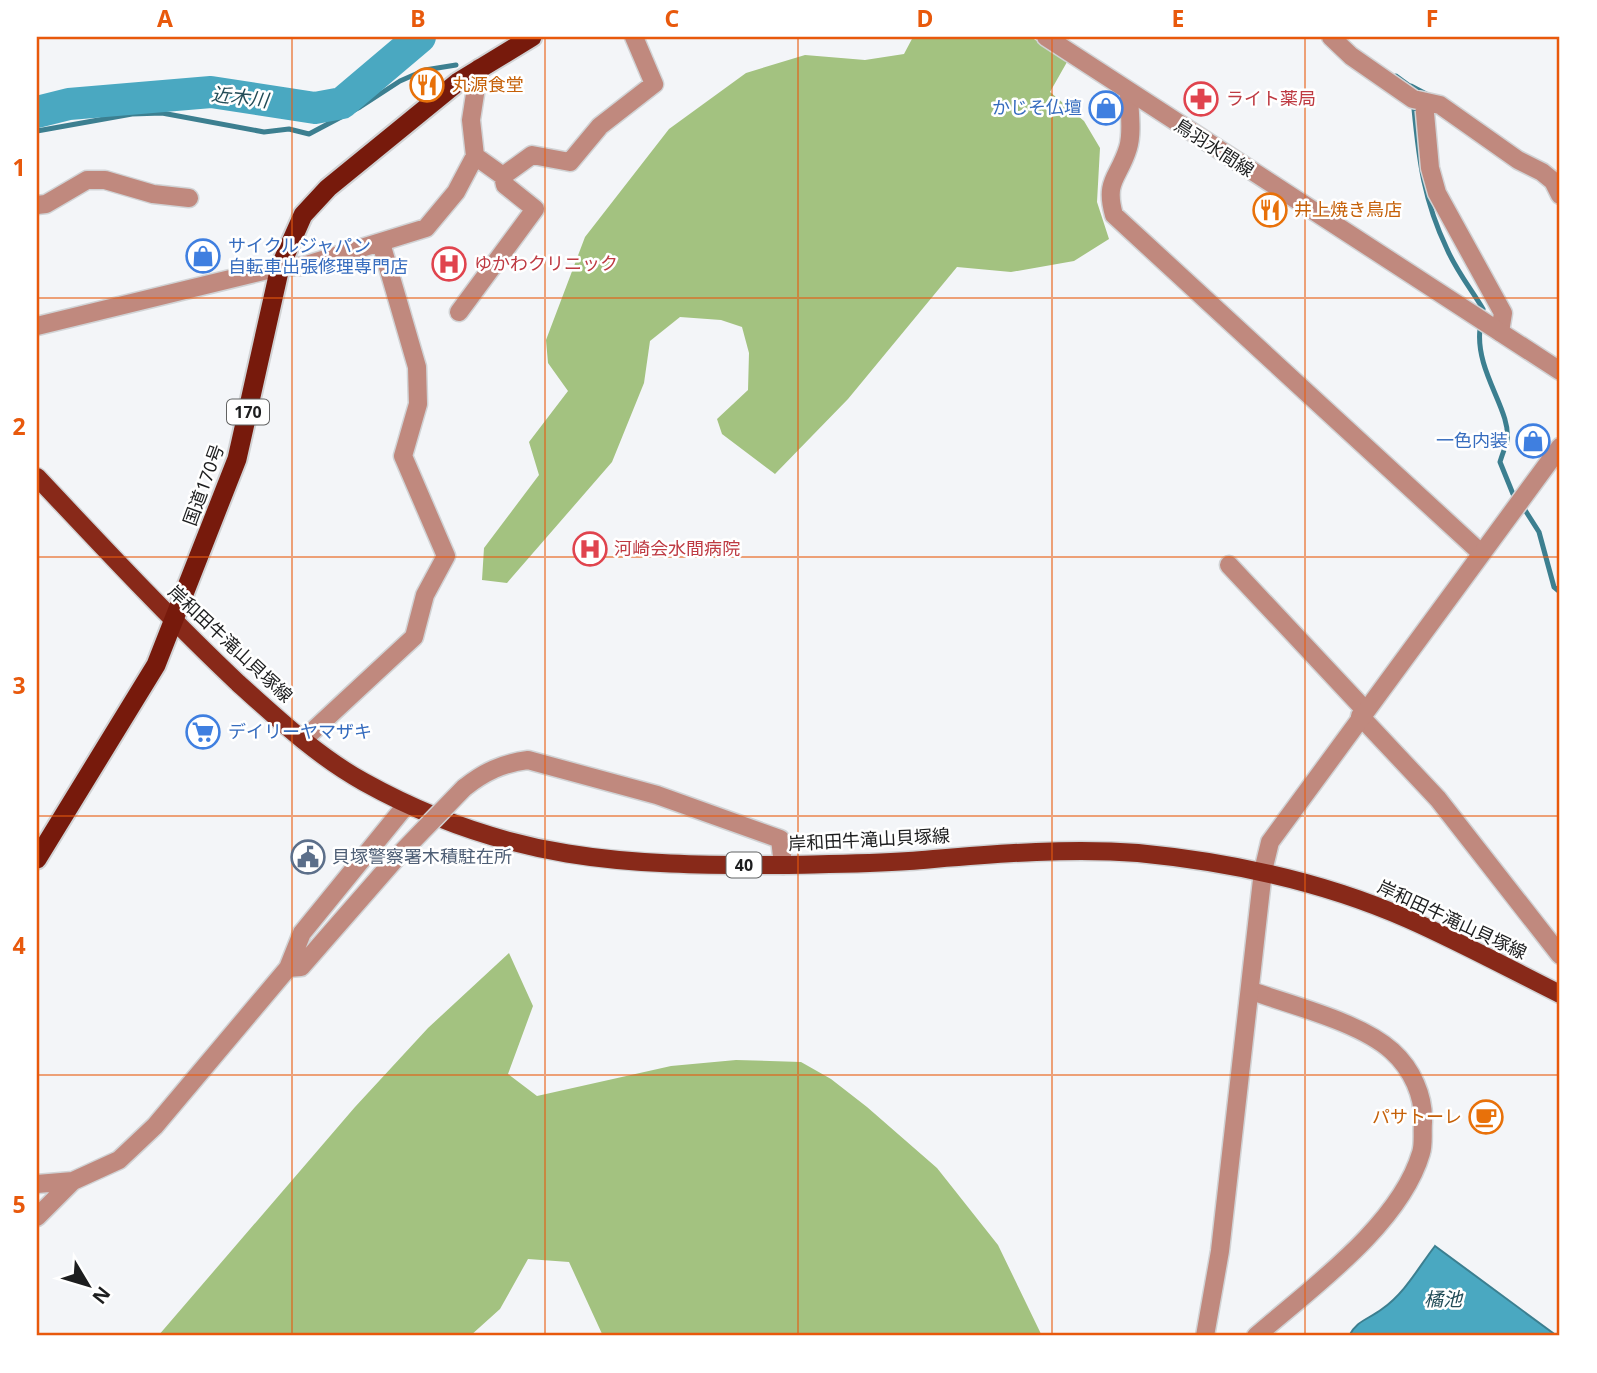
<svg xmlns="http://www.w3.org/2000/svg" width="1597" height="1373" viewBox="0 0 1597 1373" font-family="'Noto Sans','Noto Sans JP',sans-serif">
<rect width="100%" height="100%" fill="#f3f5f8"/>
<!-- forest -->
<path fill="#a3c280" d="M913,37h118l36,25 -17,30 34,29 16,27 -3,54 12,37 -35,22 -63,11 -54,-5 -109,132 -73,75 -53,-40 -5,-15 31,-29 1,-37 -7,-26 -21,-7 -41,-3 -30,24 -6,42 -32,79 -105,121 -25,-3 2,-32 55,-73 -10,-33 39,-51 -20,-28 -2,-23 39,-103 84,-108 77,-56 59,-18 60,5 39,-6z
M509,953l24,53 -25,68 29,22 134,-30 65,-6 65,2 30,17 36,28 70,61 61,77 44,91h-439l-34,-74 -41,-3 -28,50 -30,27h-312l197,-229 73,-79z"/>
<!-- water -->
<path fill="#4aa8c1" stroke="#3c7f90" stroke-width="2" d="M1435,1246l122,90h-208c7,-15 20,-17 33,-27 23,-16 36,-41 53,-63z"/>
<g fill="none" stroke-linecap="round" stroke-linejoin="round">
<!-- stream -->
<path stroke="#3c7f90" stroke-width="5" d="M1395,78l1,-2 15,11
M1411,86l19,10
M1414,109c5,52 10,92 33,140 9,21 24,40 36,60
M37,131l95,-17 30,-1 102,19 25,-3 20,5 51,-27 40,-26 25,-11 31,-5
M1480,329c-5,43 32,82 27,112 -2,7 -5,14 -7,21l13,32
M1525,510l14,22 15,55 6,5"/>
<!-- river -->
<path stroke="#4aa8c1" stroke-width="32" d="M37,112l32,-8 142,-12 104,16 27,-5 78,-66"/>
<defs>
<path id="minor" d="M1331,37l20,19 62,43 27,6 78,55 24,12 11,9 7,14
M1129,93c0,16 4,39 -1,55 -9,30 -24,32 -14,67l367,338
M1424,102l6,66 7,25 66,120 -3,19
M475,156l28,20 29,-21 38,7 30,-36 54,-42 -20,-47
M37,205l9,-1 41,-24h18l48,14 36,4
M280,267l23,-1 123,-38 30,-36 19,-36 -4,-36 8,-52
M459,312l76,-103 -30,-24 -2,-9
M1229,565l136,145
M1360,716l78,83 122,156
M303,740l111,-103 11,-42 21,-39 -43,-100 15,-52 -1,-37 -36,-124
M464,788c20,-16 39,-25 64,-28l129,35 123,44 3,26
M288,968l13,-1 97,-111
M1252,991c41,15 108,31 140,60 20,18 32,45 31,71 -1,10 1,22 -2,31 -21,72 -111,136 -165,183
M37,1184l36,-3 46,-21 36,-34 133,-158 14,-35 105,-129
M37,1217l36,-36"/>
<path id="tertiary" d="M1046,37l514,334
M37,326l243,-59
M1205,1336l15,-85 43,-380 7,-29 290,-395"/>
<path id="primary" d="M37,477c66,70 131,140 201,206 40,36 79,73 126,99 142,79 261,84 418,83 43,-1 85,-1 127,-4 75,-6 154,-14 229,-8 93,9 184,28 270,66 52,23 102,50 152,75"/>
<path id="trunk" d="M37,859l119,-194 81,-206 43,-192 23,-52 25,-27 130,-106 74,-45"/>
</defs>
<!-- minor casing -->
<use href="#minor" stroke="#d1d3d5" stroke-width="21"/>
<!-- tertiary casing -->
<use href="#tertiary" stroke="#d1d3d5" stroke-width="21"/>
<!-- primary casing -->
<use href="#primary" stroke="#d1d3d5" stroke-width="21"/>
<!-- trunk casing -->
<use href="#trunk" stroke="#d1d3d5" stroke-width="23"/>
<!-- minor -->
<use href="#minor" stroke="#c0897e" stroke-width="18"/>
<!-- tertiary -->
<use href="#tertiary" stroke="#c0897e" stroke-width="18"/>
<!-- primary -->
<use href="#primary" stroke="#882919" stroke-width="18"/>
<!-- trunk -->
<use href="#trunk" stroke="#771a0c" stroke-width="19"/>
<defs>
<path id="minor-bridge" d="M398,856l66,-68"/>
</defs>
<!-- minor-bridge casing -->
<use href="#minor-bridge" stroke="#d1d3d5" stroke-width="21" stroke-linecap="butt"/>
<!-- minor-bridge -->
<use href="#minor-bridge" stroke="#c0897e" stroke-width="18"/>
</g>
<!-- grid -->
<path fill="none" stroke="#e8590c" stroke-width="2" stroke-opacity="0.55" d="M292,37v1299M545,37v1299M798,37v1299M1052,37v1299M1305,37v1299M37,298h1523M37,557h1523M37,816h1523M37,1075h1523"/>
<!-- icons -->
<defs>
<symbol id="restaurant-ring" viewBox="-11 -11 22 22"><circle r="9.5" fill="#fff" stroke="#e8710a" stroke-width="1.5"/><path d="M-5-6h1v4h1v-4h1v4h1v-4h1v5L-1.5 .5V6h-2V.5L-5-1ZM5-6V6H3V1.5H1.5Q1.5-4 5-6Z" fill="#e8710a"/></symbol>
<symbol id="pharmacy-ring" viewBox="-11 -11 22 22"><circle r="9.5" fill="#fff" stroke="#e0444e" stroke-width="1.5"/><path d="M-2-6h4v4h4v4h-4v4h-4v-4h-4v-4h4Z" fill="#e0444e"/></symbol>
<symbol id="shop-ring" viewBox="-11 -11 22 22"><circle r="9.5" fill="#fff" stroke="#3f7fe0" stroke-width="1.5"/><path d="M-5-2.5h2.3a2.7 3.5 0 0 1 5.4 0H5L5.5 6h-11ZM-1.5-2.5h3a1.5 2.3 0 0 0-3 0Z" fill="#3f7fe0"/></symbol>
<symbol id="hospital-ring" viewBox="-11 -11 22 22"><circle r="9.5" fill="#fff" stroke="#e0444e" stroke-width="1.5"/><path d="M-5-5h3v3.5h4V-5h3V5h-3V1.5h-4V5h-3Z" fill="#e0444e"/></symbol>
<symbol id="supermarket-ring" viewBox="-11 -11 22 22"><circle r="9.5" fill="#fff" stroke="#3f7fe0" stroke-width="1.5"/><path d="M-6-5.5h2.5l.6 2H6L4.5 2H-2.5L-4.4-4H-6ZM-1.5 3.2a1.3 1.3 0 1 0 .1 0ZM3 3.2a1.3 1.3 0 1 0 .1 0Z" fill="#3f7fe0"/></symbol>
<symbol id="civic-ring" viewBox="-11 -11 22 22"><circle r="9.5" fill="#fff" stroke="#5c6f8a" stroke-width="1.5"/><path d="M-.6-6.5H3V-4.5H.6V-3L4-1V1h2V6H-6V1h2V-1L-.6-3ZM-1.2 2.5V6h2.4V2.5Z" fill="#5c6f8a"/></symbol>
<symbol id="cafe-ring" viewBox="-11 -11 22 22"><circle r="9.5" fill="#fff" stroke="#e8710a" stroke-width="1.5"/><path d="M-5.5-4.5H6V0H3Q3 3.5 0 3.5H-2.5Q-5.5 3.5-5.5 0ZM3-3.2v2h1.7v-2ZM-6 4.5H4V6H-6Z" fill="#e8710a"/></symbol>
</defs>
<g fill-rule="evenodd">
<use href="#restaurant-ring" x="408" y="66" width="38" height="38"/>
<use href="#pharmacy-ring" x="1182" y="80" width="38" height="38"/>
<use href="#shop-ring" x="1087" y="89" width="38" height="38"/>
<use href="#restaurant-ring" x="1251" y="191" width="38" height="38"/>
<use href="#shop-ring" x="184" y="237" width="38" height="38"/>
<use href="#hospital-ring" x="430" y="245" width="38" height="38"/>
<use href="#shop-ring" x="1514" y="422" width="38" height="38"/>
<use href="#hospital-ring" x="571" y="530" width="38" height="38"/>
<use href="#supermarket-ring" x="184" y="713" width="38" height="38"/>
<use href="#civic-ring" x="289" y="838" width="38" height="38"/>
<use href="#cafe-ring" x="1467" y="1098" width="38" height="38"/>
</g>
<g text-anchor="middle" stroke-width="5" stroke-linejoin="round" paint-order="stroke">
<!-- shield labels -->
<g fill="#fff" stroke="#616262" stroke-width="2">
<rect x="227" y="399.5" width="42" height="25" rx="5"/>
<rect x="726.5" y="852.5" width="35" height="25" rx="5"/>
</g>
<g font-size="16" font-weight="bold" fill="#1d1e1f">
<text x="248" y="418">170</text>
<text x="744" y="871">40</text>
</g>
<!-- food labels -->
<g font-size="18" fill="#c56008" stroke="#fff" text-anchor="start">
<text x="452" y="91">丸源食堂</text>
<text x="1294" y="216">井上焼き鳥店</text>
<text x="1462" y="1123" text-anchor="end">パサトーレ</text>
</g>
<!-- health labels -->
<g font-size="18" fill="#be3a42" stroke="#fff" text-anchor="start">
<text x="1226" y="105">ライト薬局</text>
<text x="474" y="270">ゆかわクリニック</text>
<text x="614" y="555">河崎会水間病院</text>
</g>
<!-- shop labels -->
<g font-size="18" fill="#366cbe" stroke="#fff" text-anchor="end">
<text x="1082" y="114">かじそ仏壇</text>
<text x="228" y="252" text-anchor="start">サイクルジャパン<tspan x="228" dy="21">自転車出張修理専門店</tspan></text>
<text x="1508" y="447">一色内装</text>
<text x="228" y="738" text-anchor="start">デイリーヤマザキ</text>
</g>
<!-- street labels -->
<g font-size="18" fill="#1d1e1f" stroke="#fff">
<text transform="translate(1214 148) rotate(33)" y="6">鳥羽水間線</text>
<text transform="translate(204 485) rotate(-70)" y="6">国道170号</text>
<text transform="translate(230 644) rotate(43)" y="6">岸和田牛滝山貝塚線</text>
<text transform="translate(869 840) rotate(-3)" y="6">岸和田牛滝山貝塚線</text>
<text transform="translate(1452 920) rotate(25)" y="6">岸和田牛滝山貝塚線</text>
</g>
<!-- service labels -->
<g font-size="18" fill="#4e5e75" stroke="#fff" text-anchor="start">
<text x="332" y="863">貝塚警察署木積駐在所</text>
</g>
<!-- water labels -->
<g font-size="19" font-style="italic" fill="#234d58" stroke="#fff">
<text transform="translate(240 97) rotate(7)" y="7">近木川</text>
<text x="1443" y="1306">橘池</text>
</g>
</g>
<!-- border -->
<rect width="1597" height="1373" fill="none" stroke="#ffffff" stroke-width="77"/>
<!-- north arrow -->
<g transform="translate(88 1285) rotate(128)" stroke="#ffffff" stroke-width="5" paint-order="stroke">
<path d="M0-5L12 26L0 18L-12 26Z" fill="#1d1e1f"/>
<text y="-10" font-size="19" font-weight="bold" text-anchor="middle" fill="#1d1e1f">N</text>
</g>
<rect x="38" y="38" width="1520" height="1296" fill="none" stroke="#e8590c" stroke-width="2.5"/>
<g font-size="23" text-anchor="middle" font-weight="bold" fill="#e8590c">
<text x="165" y="27">A</text>
<text x="418" y="27">B</text>
<text x="672" y="27">C</text>
<text x="925" y="27">D</text>
<text x="1178" y="27">E</text>
<text x="1432" y="27">F</text>
<text x="19" y="176">1</text>
<text x="19" y="435">2</text>
<text x="19" y="694">3</text>
<text x="19" y="954">4</text>
<text x="19" y="1213">5</text>
</g>
</svg>
